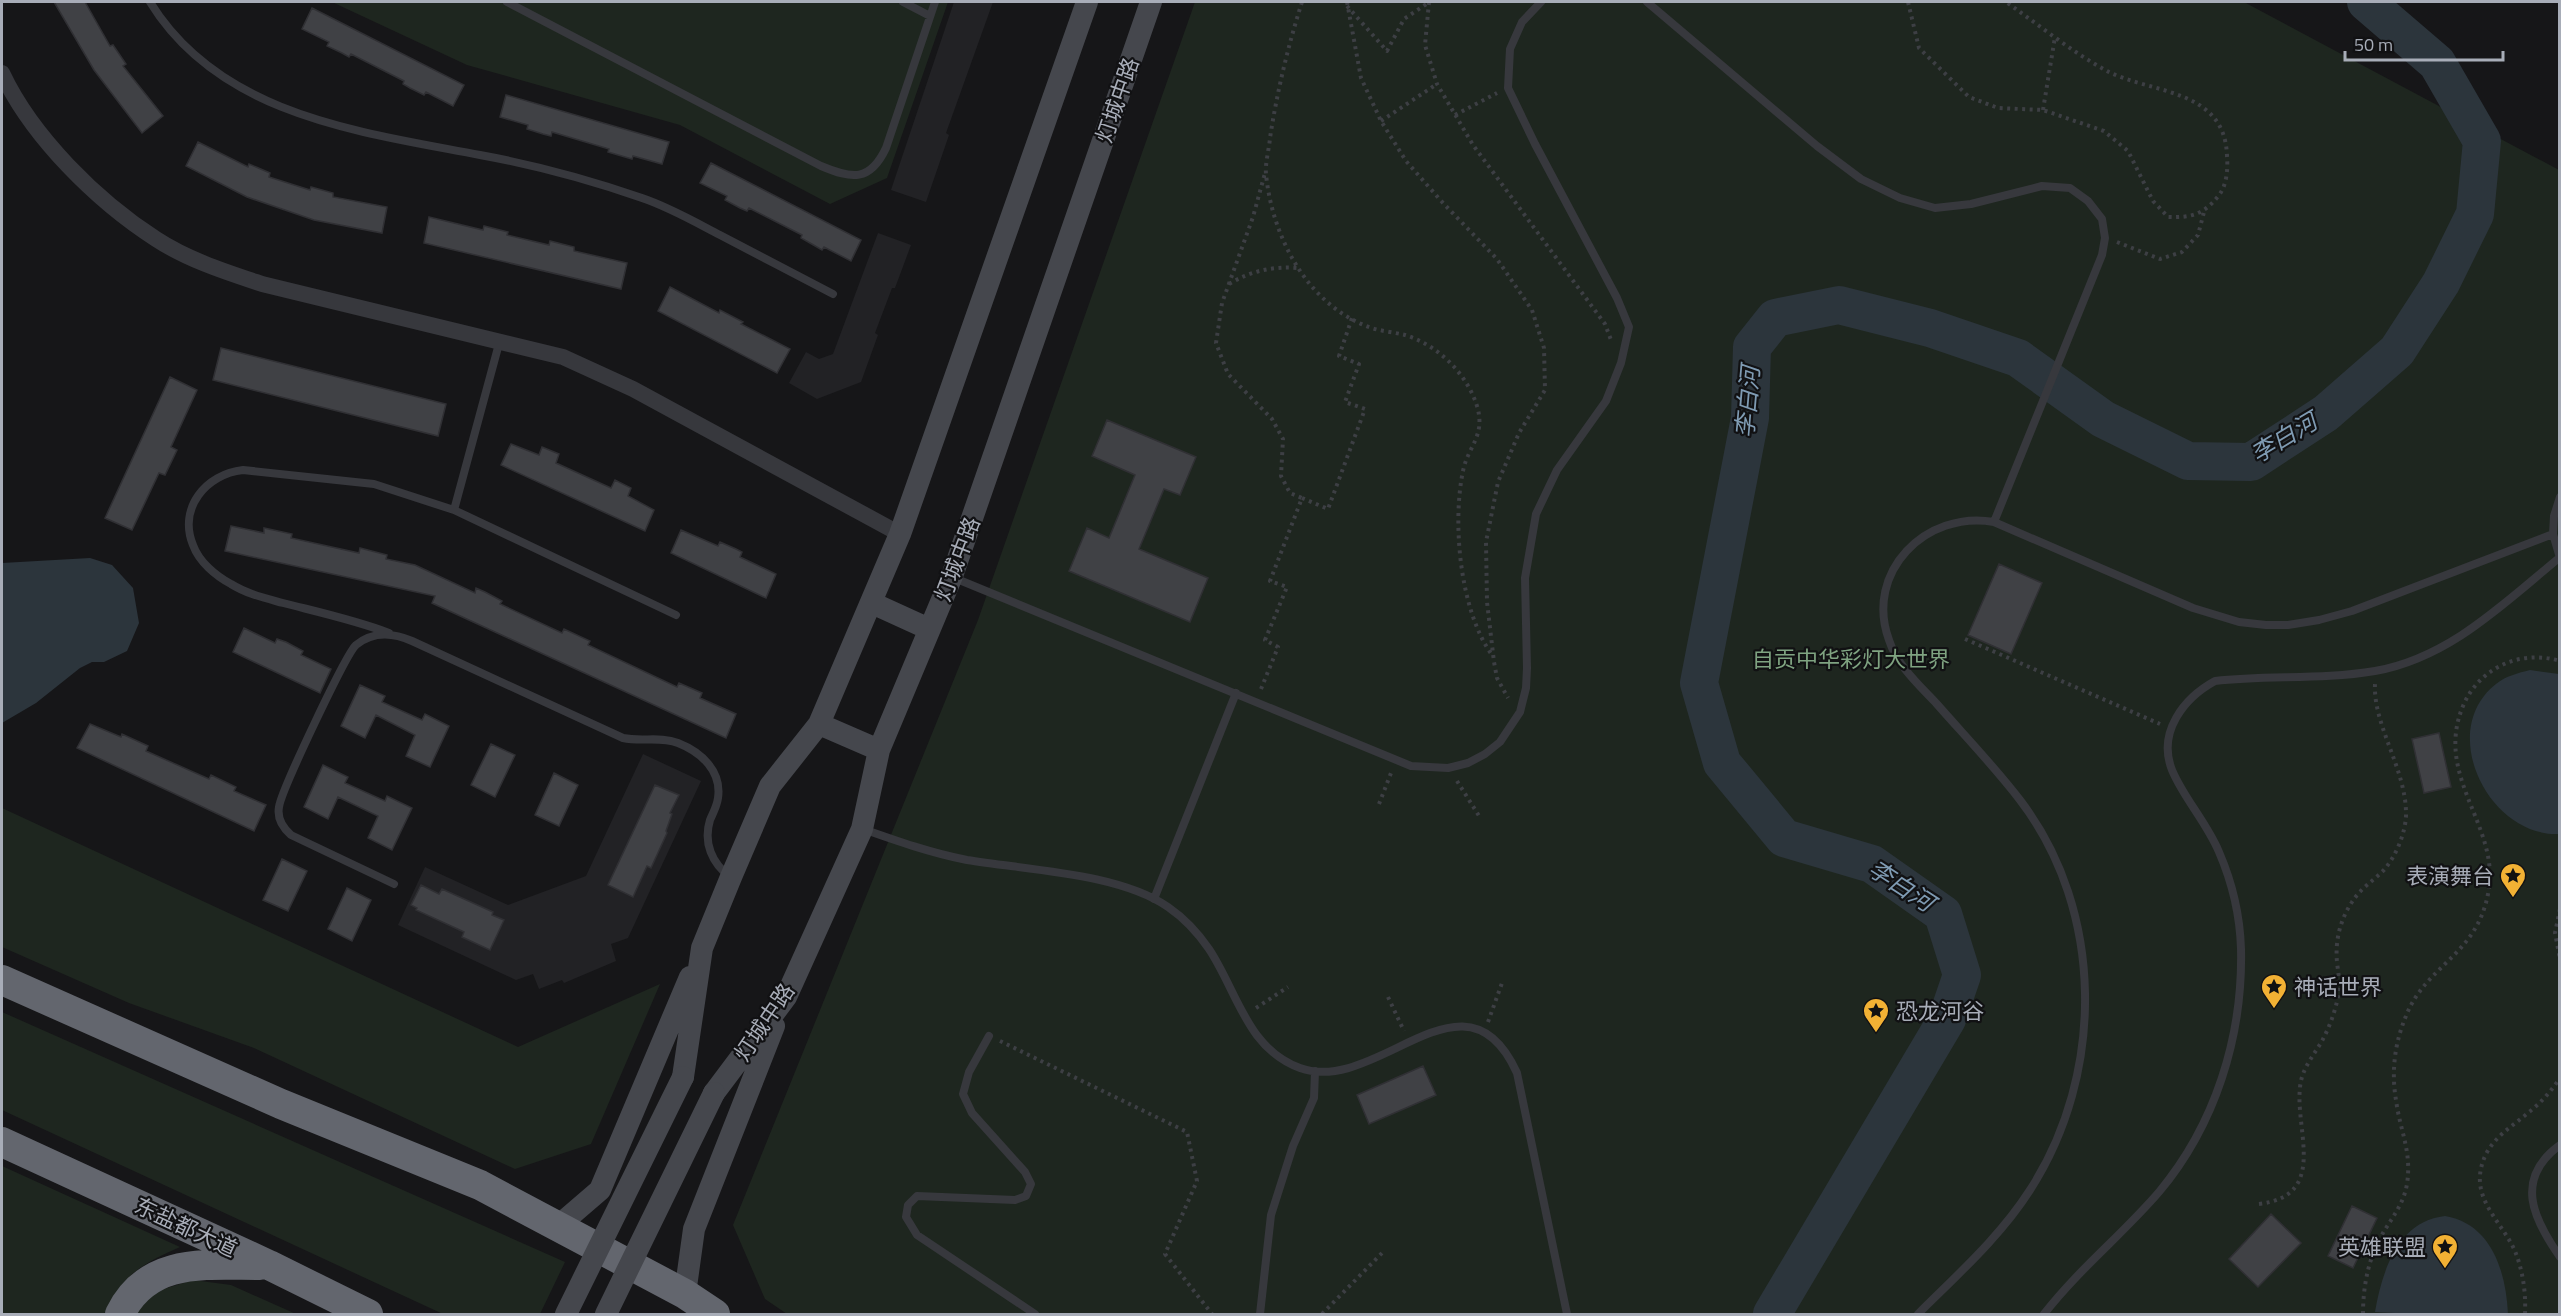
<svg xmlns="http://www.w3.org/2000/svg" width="2561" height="1316" viewBox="0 0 2561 1316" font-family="'Titillium Web','Noto Sans SC',sans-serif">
<rect width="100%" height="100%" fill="#161618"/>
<!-- built -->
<path fill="#222225" d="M954,2h39l-47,131 3,2 -23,67 -35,-12z
M878,233l33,12 -16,43h-3l-17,45 3,2 -17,47 -44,17 -28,-16 17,-31 13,7 14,-5z
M643,754l58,27 -73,157 -17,6 5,17 -52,22 -2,-3 -23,9 -6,-15 -17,6 -118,-55 27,-58 83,38 78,-29z"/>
<!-- green -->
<path fill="#1e261f" d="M332,2h616l-61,176 -57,26 -150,-79 -213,-60z
M1195,2h1049l315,168v1144h-1772l-22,-15 -32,-74 245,-605z
M2,808l516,239 142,-63 -69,160 -76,25 -261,-121 -125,-45 -127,-56z
M2,1012l563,250 -25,52h-97l-441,-204z
M2,1166l178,81c-40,18 -56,27 -76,67h-102z
M193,1280l38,5 65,29h-162l20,-22z"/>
<!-- water -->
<path fill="#2c353c" d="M90,558l22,7 21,23 6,35 -12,28 -23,11h-12l-12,6 -44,35 -34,20v-160z
M2530,670l29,4v160c-70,3 -123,-103 -63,-150 10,-8 22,-11 34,-14z
M2445,1216c47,8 61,56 63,98h-94l-39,-2c7,-41 23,-91 70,-96z"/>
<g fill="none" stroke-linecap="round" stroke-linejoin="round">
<!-- river -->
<path stroke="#2c353c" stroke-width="38" d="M1772,1314l175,-295 15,-44 -19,-61 -71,-50 -88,-26 -62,-75 -23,-80 51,-265 2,-71 23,-29 64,-13 91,23 88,30 85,61 85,42 63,1 75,-49 71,-62 44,-68 34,-69 7,-73 -45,-78 -71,-61"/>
</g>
<!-- building -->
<path fill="#404145" stroke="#303034" stroke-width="1.5" d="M54,2h31l25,44 3,-1 13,19 -3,2 40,50 -21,17 -48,-63z
M312,8l152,77 -11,21 -27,-14 -2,3 -14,-7 -7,-4 1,-3 -53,-27 -2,3 -7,-4 -15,-7 2,-4 -27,-13z
M506,95l163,47 -7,22 -29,-8 -1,3 -24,-7 1,-3 -57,-17 -1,4 -8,-2 -16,-5 1,-4 -28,-8z
M198,142l50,25 1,-3 21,9 -1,4 41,13 1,-3 22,6v4l54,10 -5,26 -68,-13 -67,-23 -61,-31z
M711,163l150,77 -10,21 -27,-14 -2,3 -12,-7 -9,-5 1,-3 -53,-27 -2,3 -7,-3 -15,-8 2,-4 -27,-13z
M429,217l54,13 1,-4 24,6 -1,3 42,10 1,-4 24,6v4l53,12 -6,26 -197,-46z
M670,287l49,26 1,-3 23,12 -2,2 49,25 -13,24 -119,-62z
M221,348l225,56 -8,32 -225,-56z
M170,377l27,13 -26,57 6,3 -12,25 -6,-2 -27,57 -27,-12z
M1107,420l89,37 -16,38 -16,-6 -25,60 69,29 -18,44 -121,-51 18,-43 22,10 26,-63 -43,-19z
M511,444l28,11 3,-8 17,7 -3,9 55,25 4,-8 16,8 -3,8 26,14 -9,21 -144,-66z
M231,526l33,7v-5l28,6 -1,4 68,15 1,-5 27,7 -1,4 29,6 60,28 1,-5 9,4 17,9 -2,3 62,29 2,-4 26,12 -2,4 89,42 2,-4 23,10 -2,5 36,16 -10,24 -294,-135 3,-7 -210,-45z
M681,530l37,16 2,-4 16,7 6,3 -2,5 36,17 -10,24 -95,-45z
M1999,564l43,19 -31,71 -43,-19z
M244,628l31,15 2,-4 9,3 17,9 -2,4 30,14 -11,24 -87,-41z
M360,685l25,11 -3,6 40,18 3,-6 24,12 -19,41 -24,-11 9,-21 -39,-20 -11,23 -24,-12z
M90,724l31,13 1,-3 26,12 -2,5 63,28 2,-4 25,12 -2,4 32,14 -12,26 -177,-83z
M2439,733l12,54 -27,6 -12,-54z
M491,744l24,11 -20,42 -24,-12z
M323,765l25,12 -3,6 40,18 2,-5 25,12 -20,42 -24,-12 10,-22 -40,-19 -10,22 -24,-12z
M554,773l24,12 -19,41 -24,-11z
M655,785l24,10 -9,18 2,1 -6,17 1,2 -16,35 -4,-2 -14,31 -25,-12z
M282,859l25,12 -19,40 -25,-11z
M421,885l18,9 3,-5 51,23 -1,3 12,5 -14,30 -28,-13 2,-5 -48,-22 1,-2 -6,-3z
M347,888l24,12 -19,41 -24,-12z
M1423,1066l13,29 -67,29 -12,-29z
M2352,1206l25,12 -24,50 -25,-12z
M2271,1214l30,29 -43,44 -29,-28z"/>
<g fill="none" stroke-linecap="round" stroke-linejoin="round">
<!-- path -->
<path stroke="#3d3f44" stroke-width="4" stroke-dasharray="3 4.5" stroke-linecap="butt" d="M1302,2c-14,44 -25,90 -32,136 -1,12 -5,25 -4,36 6,62 40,128 100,152 12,5 27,6 39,9 33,10 62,39 72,71 9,30 -9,40 -14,65 -11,52 -3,140 29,184
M1347,2l14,76 20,43 25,40 37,42 54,56 35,51 12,38 1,42 -26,43 -21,49 -12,60 1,60 7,60 3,16 11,20
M1429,2l-4,43 12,39 36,61 132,179 6,16
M1908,2l11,46 50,49 29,11 45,2 61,21 24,20 25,50 15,16c23,1 37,-3 51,-22 8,-10 9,-27 8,-39 -2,-68 -76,-62 -120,-85 -35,-19 -68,-46 -101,-69
M1347,6l40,45 17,-32 24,-16
M2043,110l12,-73
M1455,115l42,-22
M1381,121l56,-37
M2117,242l43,17 22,-7 16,-17 6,-23
M1229,284c22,-13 43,-18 69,-16
M1302,498l26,11 37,-100 -20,-7 14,-38 -20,-8 13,-38
M1965,639l195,85
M1261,689l17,-42 -13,-7 22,-53 -17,-6 32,-83 -12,-5 -9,-17 2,-37 -11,-20 -44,-45 -12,-31 6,-40 31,-86 12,-44
M1457,781l24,38
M1379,804l12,-31
M2560,909l-5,24 5,26
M1388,997l16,34
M1256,1008l32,-21
M1488,1022l14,-39
M1000,1041l187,91 10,49 -32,73 47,60
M2259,1204c75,-9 30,-83 43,-127 4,-13 13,-24 20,-36 8,-15 15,-34 17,-51 1,-10 -1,-18 -2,-28 -2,-21 3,-42 15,-60 8,-13 21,-21 32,-32 12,-14 21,-36 22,-54 1,-46 -33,-90 -31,-132
M1322,1314l61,-62
M2363,1314c0,-24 4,-48 14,-70 10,-21 26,-36 30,-60 5,-33 -7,-53 -11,-84 -5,-29 -1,-58 10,-84 20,-51 70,-60 82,-122 14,-67 -55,-116 -25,-188 16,-38 57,-57 97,-45
M2525,1314c1,-21 -2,-43 -10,-63 -15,-33 -49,-55 -29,-97 10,-19 27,-28 43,-42 12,-9 22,-21 31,-34"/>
<!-- lane -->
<path stroke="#37383d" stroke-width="8" d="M150,2c70,114 211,130 330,153 55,10 110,25 162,43 27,9 53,24 78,37 38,20 75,39 113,59
M507,2l314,164c31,13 49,16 65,-18l49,-146
M903,2l27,14
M1647,2l170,144 44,33 39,19 35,10 36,-4 71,-18 28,2 18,13 14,18 3,19 -3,17 -108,267
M454,510l46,-170
M2553,534l7,24
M952,577l459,189 37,2 20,-5 17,-9 15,-12 20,-30 6,-24 1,-20 -2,-90 11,-64 21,-44 49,-69 15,-38 8,-36 -12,-29 -82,-154 -27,-56 2,-39 12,-27 19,-20
M389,633c-34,-13 -71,-21 -106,-30 -18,-5 -36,-9 -52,-19 -15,-8 -32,-22 -38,-39 -15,-37 13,-71 50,-75l131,14 80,26 222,105
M863,829c34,12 68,24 104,31 60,10 152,13 201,47 16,11 30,26 41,42 28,42 38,100 91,119 78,28 165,-110 217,5l50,241
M394,884l-103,-49c-8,-7 -14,-17 -12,-28 2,-16 67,-153 77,-162 17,-14 38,-12 56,-4l211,97c19,4 37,-2 55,5 23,9 44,28 40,55 -1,8 -5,15 -8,22 -7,23 2,43 20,57
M1154,899l82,-206
M989,1036l-20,36 -6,22 9,19 53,59 6,12 -5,12 -11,4 -98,-4 -9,9 -2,12 11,18 118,79
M2560,1145c-47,34 -26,75 0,112
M1260,1314l11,-99 22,-69 21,-48 1,-27
M1918,1314c39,-39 82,-77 112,-124 75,-116 75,-279 -10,-390 -26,-34 -56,-65 -84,-97 -18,-19 -39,-38 -47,-63 -25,-68 37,-130 105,-118l199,86 46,14 27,3h22l31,-5 33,-9 201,-77 1,-18 6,-19
M2044,1314c35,-45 78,-79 115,-122 56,-67 84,-155 82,-243 -1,-33 -9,-67 -22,-97 -12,-29 -36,-55 -47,-82 -15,-38 12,-72 43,-89 53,-6 107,-1 160,-10 74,-13 128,-67 184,-113"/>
<!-- street -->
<path stroke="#37383d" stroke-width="16" d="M2,73c30,64 95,128 154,166 32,21 70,33 106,45l301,73 70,32 267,145"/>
<!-- secondary -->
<path stroke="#45474d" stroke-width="22" d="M872,603l57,26
M819,724l60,26
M683,1077l19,-129 29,-71 39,-91 49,-62 81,-190 187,-532
M714,1093l72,-96 76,-168 17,-79 73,-174 199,-574
M557,1227l43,-37 90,-213
M685,1294l9,-65 80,-203"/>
<!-- highway -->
<path stroke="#63666e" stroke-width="30" d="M2,980l279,124 199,81 205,109 30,20
M2,1142l267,123 99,49
M120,1314c28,-57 86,-49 140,-49"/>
<!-- secondary-bridge -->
<path stroke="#45474d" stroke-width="22" d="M566,1314l117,-237
M606,1314l108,-221"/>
</g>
<!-- icons -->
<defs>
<symbol id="sight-pin" viewBox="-11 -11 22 30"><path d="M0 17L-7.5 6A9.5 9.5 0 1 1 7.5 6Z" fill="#f2b134" stroke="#111113"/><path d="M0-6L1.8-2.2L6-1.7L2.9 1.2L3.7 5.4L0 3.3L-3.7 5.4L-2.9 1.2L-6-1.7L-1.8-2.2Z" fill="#111"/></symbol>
</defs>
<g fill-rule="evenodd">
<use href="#sight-pin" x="2498" y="861" width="30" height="40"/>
<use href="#sight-pin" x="2259" y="972" width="30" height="40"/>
<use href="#sight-pin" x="1861" y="996" width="30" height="40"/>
<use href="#sight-pin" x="2430" y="1232" width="30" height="40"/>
</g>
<g text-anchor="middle" stroke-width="4.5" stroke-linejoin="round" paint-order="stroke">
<!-- street labels -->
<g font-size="22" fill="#a8adb8" stroke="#111113">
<text transform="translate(1117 100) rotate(-71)" y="8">灯城中路</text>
<text transform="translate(957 559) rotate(-69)" y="8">灯城中路</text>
<text transform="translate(764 1022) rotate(-56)" y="8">灯城中路</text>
<text transform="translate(186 1227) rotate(25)" y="8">东盐都大道</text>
</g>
<!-- park labels -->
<g font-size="22" fill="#7fa381" stroke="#111113">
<text x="1851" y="667">自贡中华彩灯大世界</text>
</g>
<!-- poi labels -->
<g font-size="22" fill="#a8adb8" stroke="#111113" text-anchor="end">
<text x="2494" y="884">表演舞台</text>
<text x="2294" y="995" text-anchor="start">神话世界</text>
<text x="1896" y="1019" text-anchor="start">恐龙河谷</text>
<text x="2426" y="1255">英雄联盟</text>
</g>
<!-- water labels -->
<g font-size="24" font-style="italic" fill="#7f9bb3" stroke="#111113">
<text transform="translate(1748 402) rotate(-85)" y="8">李白河</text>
<text transform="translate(2284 438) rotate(-31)" y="8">李白河</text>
<text transform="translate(1901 886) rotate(33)" y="8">李白河</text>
</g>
</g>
<!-- border -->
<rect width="2561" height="1316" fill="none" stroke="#a8adb8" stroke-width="6"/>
<!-- scale -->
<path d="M2345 51v9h158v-9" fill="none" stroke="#a8adb8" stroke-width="3"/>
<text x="2354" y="51" font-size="18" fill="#a8adb8" stroke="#111113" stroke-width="4.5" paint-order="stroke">50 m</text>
</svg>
